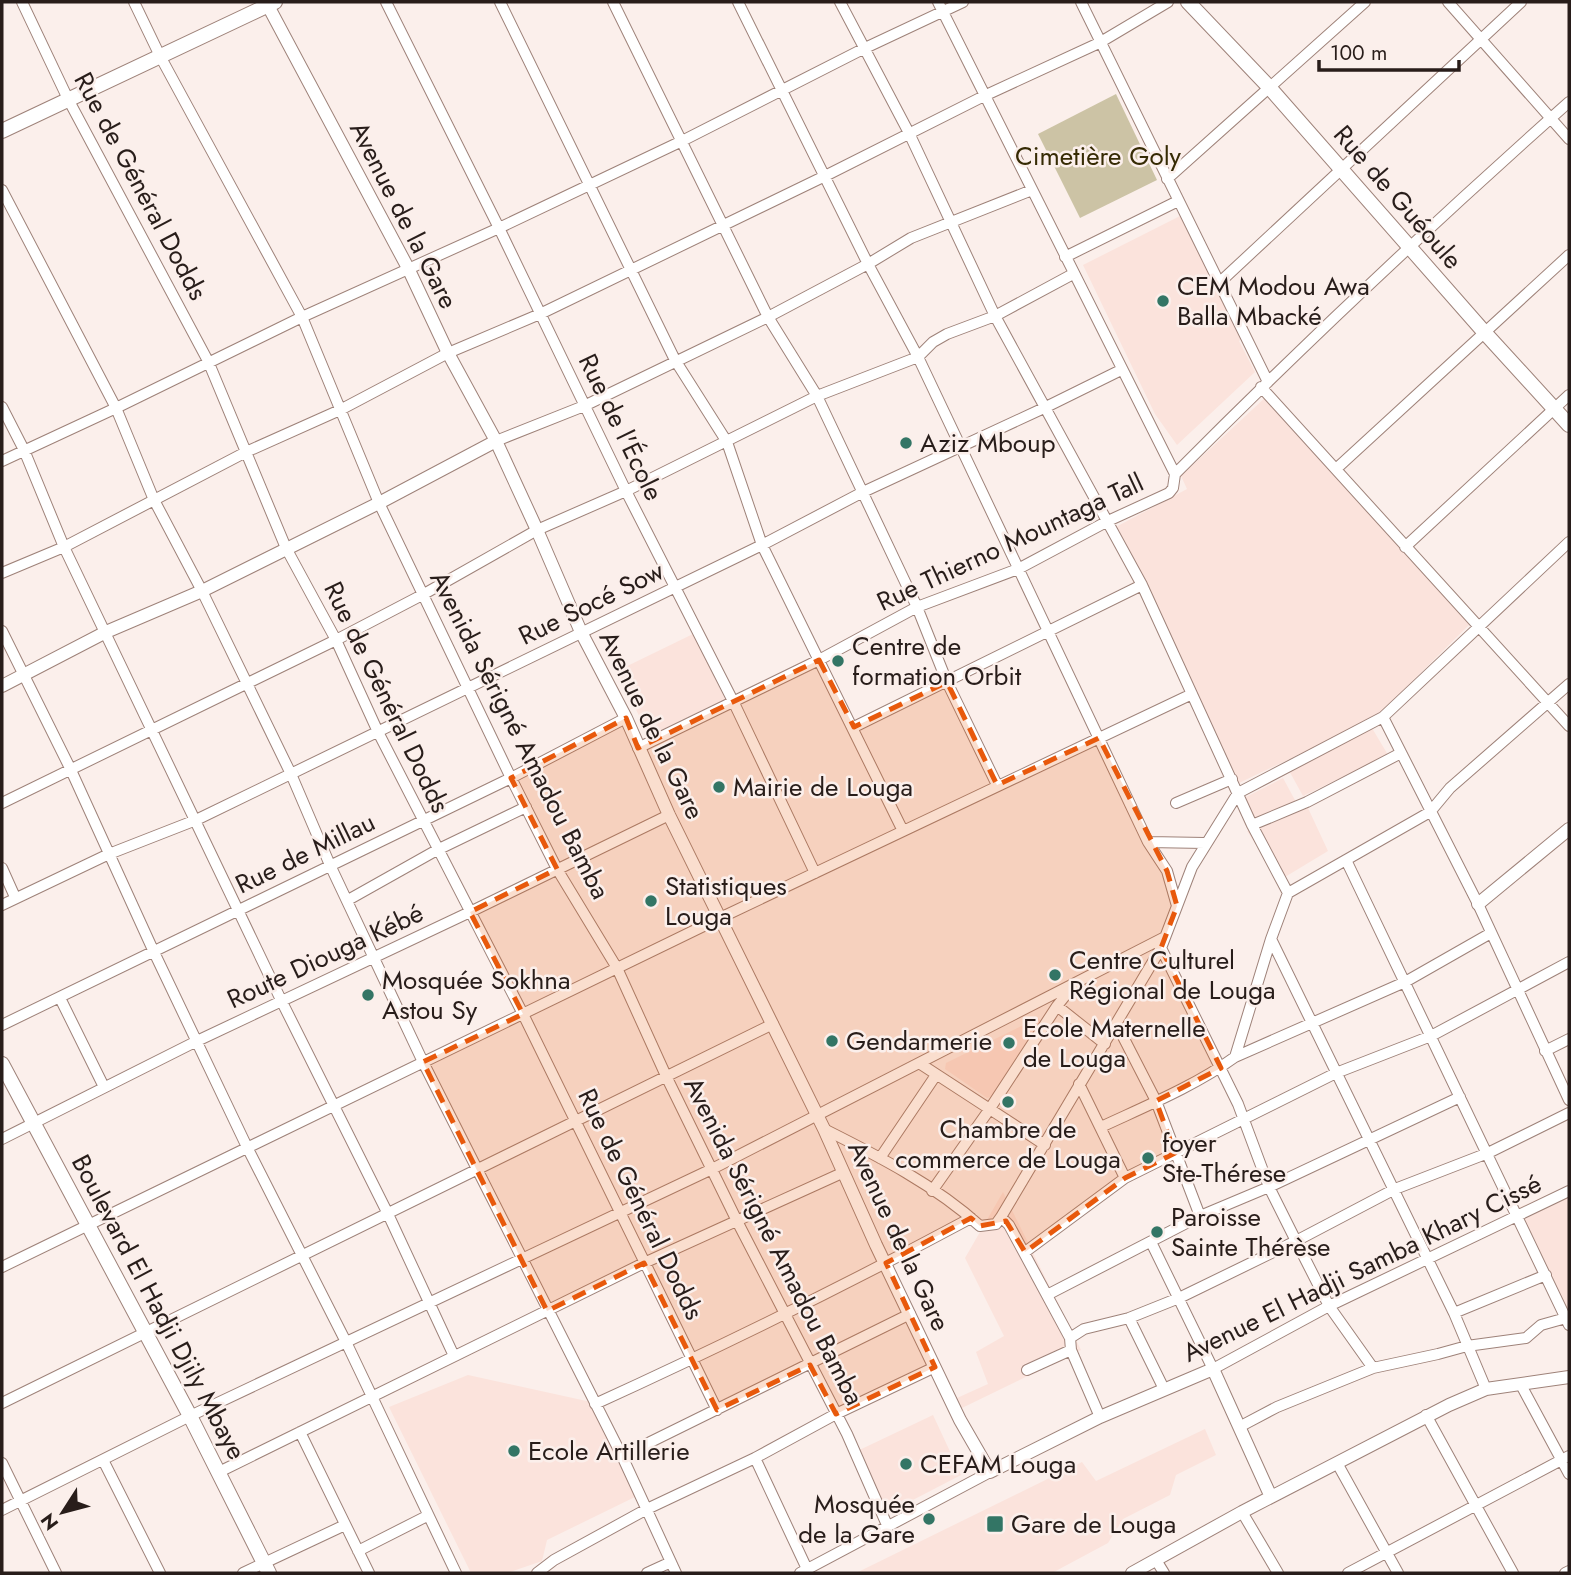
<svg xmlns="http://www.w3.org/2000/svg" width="1571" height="1575" viewBox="0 0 1571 1575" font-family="Jost,sans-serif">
<rect width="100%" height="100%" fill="#fbefeb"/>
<!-- built -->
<path fill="#fbe3dc" d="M1182,215l62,122 -5,4 16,31 -78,73 -22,-31 -72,-149z
M1268,395l203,228 -97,96 -135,64 -125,-255 73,-39 -6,-13z
M693,634l32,65 -76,37 -32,-65z
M1372,728l16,27 -85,41 -16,-29z
M1283,778l13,24 -39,19 -15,-22z
M1308,808l20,43 -48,29 -33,-49z
M1038,1018l5,4 -49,74 -7,2 -42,-29 1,-6z
M1569,1185v133l-53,-109z
M1003,1192l78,158 -119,58 -5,-10 31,-14 -12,-32 28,-16 -39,-78z
M468,1375l123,27 48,93 -92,45 -5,21 -35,12h-36l-82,-166z
M933,1415l28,60 -79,41 -31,-62z
M1205,1429l11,26 -40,20 -6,20 -47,24 -15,24 -56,30h-196l226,-111 14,19z"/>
<!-- green -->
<path fill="#ccc3a5" d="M1116,94l41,86 -77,38 -42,-84z"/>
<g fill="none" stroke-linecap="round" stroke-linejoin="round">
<defs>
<path id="minor" d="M22,2l46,97 140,262 78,187 50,92 42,92 145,282 194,396
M134,2l26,54 142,261 77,186 132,275 46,91 60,99 50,110 70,143 110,213 40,91
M386,2l113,226 127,263 108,212 81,170
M500,2l175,358 52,82 35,103 141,286
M613,2l155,315 49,79 100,211 30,75 50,103
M738,2l130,262 50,93 230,485 19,29 10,35
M840,2l69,131 86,183 147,269 110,240 36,68
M1081,2l187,380
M1448,2l121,137
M1167,179l198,-177
M2,190l114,218 38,92 48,91 89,183 39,91 93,197 199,394 54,117
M1065,257l113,-56
M1219,283l302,-281
M1261,387l308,339
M2,407l22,43 40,97 218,455 106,212 66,142
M496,441l88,-35 184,-89 100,-53 43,-26 121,-48
M2,461l114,-53 186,-91 197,-89 183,-87 181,-92 100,-47
M1336,469l233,-214
M1175,474c127,-128 259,-252 394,-372
M1405,547l164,-152
M2,573l62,-26 182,-95 94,-42 108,-57 92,-39 285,-138 159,-80 115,-53 69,-41
M2,631l68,137 83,182 94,197 99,195 110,231
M1383,717l95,187 91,196
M854,727l288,-142
M638,748l181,-88 98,-53 101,-38 90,-48 61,-28 4,-5 2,-14 -237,-472
M2,803l334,-163 88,-46 113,-64 89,-39 191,-95 101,-39 15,-15 14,-8 48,-18 78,-42
M1176,803l56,-24
M1252,825l55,-23 94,-49
M1148,842l57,1
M1346,860l223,465
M2,868l13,29
M348,900l89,-50 89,-43
M2,905l107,-51 87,-34 566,-275 101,-53 181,-84 77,-38
M1271,939l183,374 32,76
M1161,948l77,156 31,83 27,54 33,65 44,62
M60,998l44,89
M1057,1006l48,38
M2,1025l509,-247 115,-60
M1117,1025l39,76 44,115
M1545,1051l24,-12
M1235,1057l36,-118 17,-46 142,-81 20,-24 119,-104
M919,1063l126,82
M1079,1084l46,94
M1101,1127c45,-21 94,-41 134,-70l170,-75 86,-49
M824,1129c54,27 111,56 156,97l16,-2 5,-7 8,8 61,113 1,12 29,67
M2,1139l195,-98 273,-129 199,-97
M880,1158l56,-83
M932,1191l57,-81 68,-104 12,-15
M1001,1217l160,-269 31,-81 46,-74 145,-76 186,-175
M1151,1242l62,127 116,-63 240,-115
M1025,1252l100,-74 211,-105 95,-37 138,-74
M2,1267l718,-349 472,-224
M1047,1295l153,-79 69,-29 191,-90
M1454,1313l92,-38
M1070,1338l14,-9 45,-11
M1027,1370l44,-20
M1521,1385l48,89
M1164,1389l-35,-71 50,-20 117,-57 99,-52 93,-36 81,-40
M2,1403l771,-379
M595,1404c127,-58 253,-120 376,-186
M1426,1415l87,158
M1241,1426l36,-19 96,-39 65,-14 29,-8 59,-8 15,-13 25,-7
M300,1432l69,141
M622,1456l288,-142
M755,1458l52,111
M103,1460l57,113
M2,1463l54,110
M1337,1463l61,110
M219,1472l425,-209 198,-90
M2,1510l188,-94 522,-247 451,-231
M1242,1512l36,61
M358,1551l69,-35
M1156,1560l8,13
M243,1573l102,-48
M537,1573l17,-13 93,-51 108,-51 81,-44 99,-47
M647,1573l24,-11
M800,1573l190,-101
M1348,1573l221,-117
M1565,1573l4,-2"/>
<path id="tertiary" d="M266,2l142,266 40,85 48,88 41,89 44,102 45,86 43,97 155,314 52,116 84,175 30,52 110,-55 113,-48 58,128
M2,686l104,-54 96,-41 177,-88 117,-62
M1478,904l91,-75
M1132,1573l110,-61 207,-107 37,-16 83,-12"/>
<path id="secondary" d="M1188,2l81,85 216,246 84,92
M2,131l273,-129
M2,1064l188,352 79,157"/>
</defs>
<!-- minor casing -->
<use href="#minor" stroke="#9e8279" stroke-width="12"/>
<!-- tertiary casing -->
<use href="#tertiary" stroke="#9e8279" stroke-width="14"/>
<!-- secondary casing -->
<use href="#secondary" stroke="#9e8279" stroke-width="16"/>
<!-- minor -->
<use href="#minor" stroke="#fff" stroke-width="10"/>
<!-- tertiary -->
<use href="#tertiary" stroke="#fff" stroke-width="12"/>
<!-- secondary -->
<use href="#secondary" stroke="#fff" stroke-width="14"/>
</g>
<!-- marked area -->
<path fill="#e8590c" fill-opacity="0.2" stroke="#e8590c" stroke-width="5" stroke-dasharray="14 9" stroke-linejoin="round" d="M819,660l35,67 93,-45 50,103 102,-47 68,133 10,35 -16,42 60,120 -65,33 19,52 -50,25 -100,74 -19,-31 -26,5 -9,-8 -85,45 49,104 -99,47 -26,-49 -93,45 -73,-147 -97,48 -124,-249 100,-48 -53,-102 87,-43 -46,-91 115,-60 12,30z"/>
<!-- markers -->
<g fill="#337565" stroke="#fbefeb" stroke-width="2.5">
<circle cx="1163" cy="301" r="7"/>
<circle cx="906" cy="443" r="7"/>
<circle cx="838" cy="661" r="7"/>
<circle cx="719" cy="787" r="7"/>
<circle cx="651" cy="901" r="7"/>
<circle cx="1055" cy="975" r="7"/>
<circle cx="368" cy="995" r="7"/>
<circle cx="832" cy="1041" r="7"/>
<circle cx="1009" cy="1043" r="7"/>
<circle cx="1008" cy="1102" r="7"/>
<circle cx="1148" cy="1158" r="7"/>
<circle cx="1157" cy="1232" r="7"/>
<circle cx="514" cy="1451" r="7"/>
<circle cx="906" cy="1464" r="7"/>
<circle cx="929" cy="1519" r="7"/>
<rect x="986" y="1515" width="18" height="18" rx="3.5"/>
</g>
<g text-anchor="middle" stroke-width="5" stroke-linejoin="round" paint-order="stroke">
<!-- park labels -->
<g font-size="26" fill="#362b04" stroke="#fbefeb">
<text x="1098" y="165">Cimetière Goly</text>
</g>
<!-- street labels -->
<g font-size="26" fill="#281d1a" stroke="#fbefeb">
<text transform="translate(141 186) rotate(62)" y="9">Rue de Général Dodds</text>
<text transform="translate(1398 197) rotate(49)" y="9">Rue de Guéoule</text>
<text transform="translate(404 215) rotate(63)" y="9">Avenue de la Gare</text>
<text transform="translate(621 427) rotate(64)" y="9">Rue de l'École</text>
<text transform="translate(1010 542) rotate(-25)" y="9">Rue Thierno Mountaga Tall</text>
<text transform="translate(591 603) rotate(-26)" y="9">Rue Socé Sow</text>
<text transform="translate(387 697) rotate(64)" y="9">Rue de Général Dodds</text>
<text transform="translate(652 725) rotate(64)" y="9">Avenue de la Gare</text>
<text transform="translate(520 735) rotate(63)" y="9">Avenida Sérigné Amadou Bamba</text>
<text transform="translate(305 853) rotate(-26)" y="9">Rue de Millau</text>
<text transform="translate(325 956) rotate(-25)" y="9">Route Diouga Kébé</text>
<text transform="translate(641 1204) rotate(64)" y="9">Rue de Général Dodds</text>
<text transform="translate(899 1236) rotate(65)" y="9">Avenue de la Gare</text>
<text transform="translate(774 1241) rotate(63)" y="9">Avenida Sérigné Amadou Bamba</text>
<text transform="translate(1362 1268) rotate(-26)" y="9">Avenue El Hadji Samba Khary Cissé</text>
<text transform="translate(159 1307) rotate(62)" y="9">Boulevard El Hadji Djily Mbaye</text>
</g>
<!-- poi labels -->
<g font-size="26" fill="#281d1a" stroke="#fbefeb" text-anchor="start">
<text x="1177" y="295">CEM Modou Awa<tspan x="1177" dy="30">Balla Mbacké</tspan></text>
<text x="920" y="452">Aziz Mboup</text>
<text x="852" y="655">Centre de<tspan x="852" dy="30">formation Orbit</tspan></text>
<text x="733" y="796">Mairie de Louga</text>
<text x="665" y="895">Statistiques<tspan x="665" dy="30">Louga</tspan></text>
<text x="1069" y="969">Centre Culturel<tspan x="1069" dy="30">Régional de Louga</tspan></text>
<text x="382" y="989">Mosquée Sokhna<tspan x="382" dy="30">Astou Sy</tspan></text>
<text x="1023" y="1037">Ecole Maternelle<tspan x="1023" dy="30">de Louga</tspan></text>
<text x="846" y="1050">Gendarmerie</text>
<text x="1008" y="1138" text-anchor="middle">Chambre de<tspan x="1008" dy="30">commerce de Louga</tspan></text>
<text x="1162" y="1152">foyer<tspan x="1162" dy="30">Ste-Thérese</tspan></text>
<text x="1171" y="1226">Paroisse<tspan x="1171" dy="30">Sainte Thérèse</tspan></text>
<text x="528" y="1460">Ecole Artillerie</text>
<text x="920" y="1473">CEFAM Louga</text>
<text x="915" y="1513" text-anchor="end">Mosquée<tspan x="915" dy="30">de la Gare</tspan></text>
<text x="1011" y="1533">Gare de Louga</text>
</g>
</g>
<!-- border -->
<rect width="1571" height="1575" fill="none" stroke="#281d1a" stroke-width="7"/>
<!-- north arrow -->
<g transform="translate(63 1512) rotate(234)" stroke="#fbefeb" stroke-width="5" paint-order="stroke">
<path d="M0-5L12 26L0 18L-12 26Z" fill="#281d1a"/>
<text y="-10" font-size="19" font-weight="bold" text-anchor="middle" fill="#281d1a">N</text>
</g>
<!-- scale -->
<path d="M1319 60v10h140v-10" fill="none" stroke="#281d1a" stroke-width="3.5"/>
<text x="1330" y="60" font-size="21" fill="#281d1a" stroke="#fbefeb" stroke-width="5" paint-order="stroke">100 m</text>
</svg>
